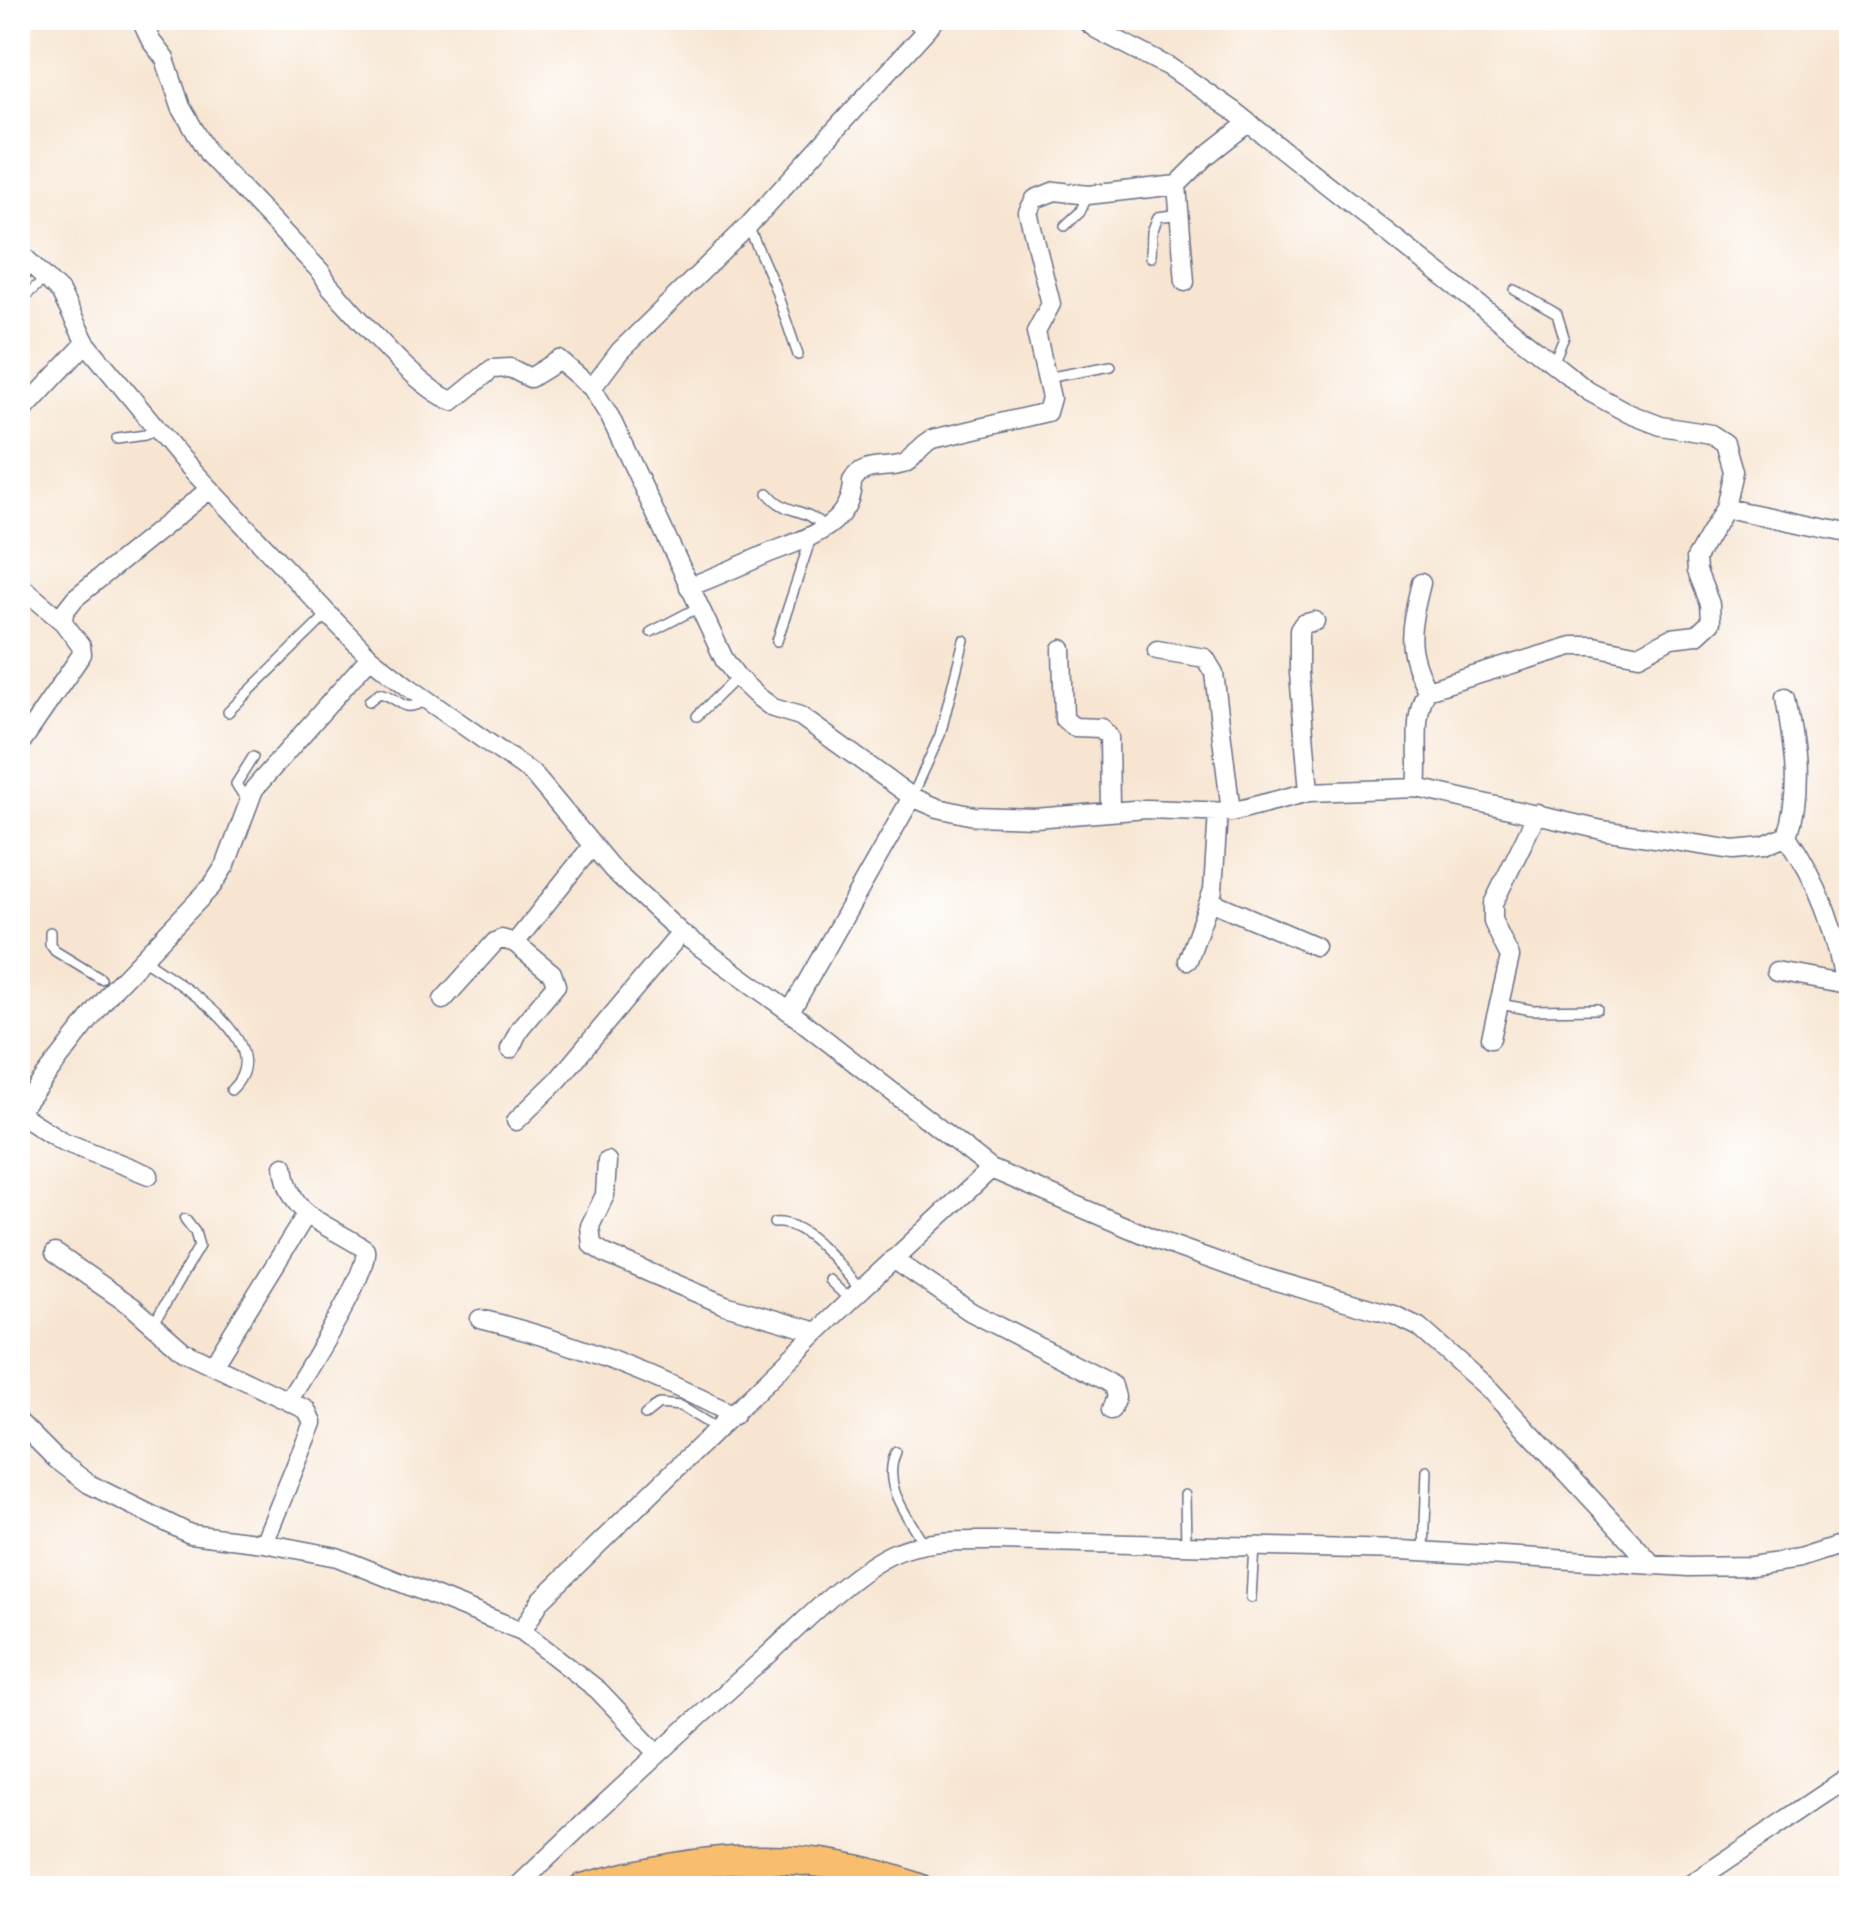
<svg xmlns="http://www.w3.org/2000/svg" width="1869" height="1906" viewBox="0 0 1869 1906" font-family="'EB Garamond',serif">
<rect width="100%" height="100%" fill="#fff"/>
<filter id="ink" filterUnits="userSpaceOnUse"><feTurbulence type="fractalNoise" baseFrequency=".01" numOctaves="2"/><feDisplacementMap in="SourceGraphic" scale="20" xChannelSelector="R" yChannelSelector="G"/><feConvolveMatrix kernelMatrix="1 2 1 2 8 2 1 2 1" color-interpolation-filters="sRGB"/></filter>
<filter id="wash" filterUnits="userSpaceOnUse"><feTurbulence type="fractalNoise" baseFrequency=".0048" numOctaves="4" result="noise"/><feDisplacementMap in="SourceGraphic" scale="40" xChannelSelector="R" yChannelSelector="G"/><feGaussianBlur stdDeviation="2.25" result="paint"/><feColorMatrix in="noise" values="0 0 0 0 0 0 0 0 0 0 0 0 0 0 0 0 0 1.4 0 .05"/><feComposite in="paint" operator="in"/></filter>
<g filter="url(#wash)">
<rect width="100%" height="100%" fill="#f7e5d1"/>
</g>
<g filter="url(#ink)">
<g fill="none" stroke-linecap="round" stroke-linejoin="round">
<defs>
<path id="lane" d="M909,18l13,15
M847,25l8,-7
M748,226l26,59 24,70
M1065,226l15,-14 8,-17
M1151,257l1,-25 6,-15 21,-3
M1515,290l42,24 7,23 -11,26
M18,302l28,-24
M1046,378l65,-12
M117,439l28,-4 12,-6
M768,493c20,24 36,12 57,35
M651,632l48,-25
M777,641l34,-103
M369,701l10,-8c23,4 21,23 47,7
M228,712l100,-98
M697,716l40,-39
M912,797l28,-62 24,-95
M247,801l-11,-17 17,-27
M50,932v12l5,7 46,28
M141,958c33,23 141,84 90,132
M1500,1004l32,6 65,-1
M774,1223c34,-3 65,44 87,67
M829,1280l21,20
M153,1325l46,-79 -4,-14 -10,-13
M645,1415l14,-11 21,2 36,22
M896,1452c-15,34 11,63 28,92
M1185,1495l1,49
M1424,1551l3,-81
M1251,1598l3,-52
M742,1864l12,24"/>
<path id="street" d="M140,18l11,23 14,18 16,48 28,48 113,118 7,12c29,31 87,103 124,116l39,-32 18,-1 20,10 29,-18 33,28
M937,18l-189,208 -128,125 -28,37 18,29 114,242 13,18 20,19 16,12 27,8 112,81 26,11 36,8 61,2 111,-9 85,3 78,-20 108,-4c4,-32 -6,-69 10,-98l145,-44h22l45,9 32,-17 26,-3 14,-13 -1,-18 -13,-33 -1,-13 29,-50 8,-37 -8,-28 -14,-9 -50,-8 -31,-12 -42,-23 -353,-279 -65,-45 -74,-38 -14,-11
M1177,185l8,97
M18,251l42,41 26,51 96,116 146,155 42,43 37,29 126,88 80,96 68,63 109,79 201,157 166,71 95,34 142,41 25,12 70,62 165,177
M18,416l68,-73
M1725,508l127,26
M1421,583c-11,46 -17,64 6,107
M18,584l45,38
M689,587c25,-10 49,-20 73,-31 35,-15 89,-26 90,-74 11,-20 32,-12 51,-18 13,-5 14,-18 30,-25l114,-27 4,-14 -15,-66 15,-28 -23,-92 7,-13 20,-8 33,4 89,-10 29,-29 42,-33
M1062,649l2,70 10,8 27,1 8,9 1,73
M1157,650l48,8 9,15 17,139
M18,747l64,-93 -1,-8 -18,-24 1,-10 11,-14 135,-109
M1417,788l185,42 132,20 30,-3 23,-10c16,-47 7,-93 -1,-140
M1309,792l-10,-119v-43l4,-6 12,-3
M1787,837c33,49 47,89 58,148
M1210,901l105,45
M1188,960l25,-70 5,-78
M1776,971l76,14
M443,1000l52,-58 7,-3 13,4
M790,1012l122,-215
M1491,1038l19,-81 -17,-35v-18l44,-90
M510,1049l10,-21 36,-43 -4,-12 -37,-30 77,-97
M18,1112l97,-125 97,-101 14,-22 28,-75 116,-132
M18,1113l44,28 87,34
M516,1121l42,-41 123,-147
M607,1161l-2,34 -15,31 2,19 14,9 119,51 92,27
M284,1166c5,52 41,56 81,83 5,24 -60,124 -76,151
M55,1253l78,54 50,44 124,59 6,13 -49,120
M893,1259l78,53 133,68 9,6 3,11 -5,13
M480,1319c88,21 174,55 254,96
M213,1365l94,-152
M18,1421l38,38 33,25 101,50 74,9 73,14 185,74 76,59 60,63
M522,1631l19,-31 309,-300 141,-131
M516,1888c82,-79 166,-157 252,-233 34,-31 83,-82 124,-101 33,-15 69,-13 105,-13l405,9 287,17 62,-1 48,-7 53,-17
M1685,1888l167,-112"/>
<path id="primary" d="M583,1888c116,-33 220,-44 336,0"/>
</defs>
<!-- lane casing -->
<use href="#lane" stroke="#686f86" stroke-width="12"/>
<!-- street casing -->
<use href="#street" stroke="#686f86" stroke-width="21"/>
<!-- primary casing -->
<use href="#primary" stroke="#686f86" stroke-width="31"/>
<!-- lane -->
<use href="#lane" stroke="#fff" stroke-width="9"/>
<!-- street -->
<use href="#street" stroke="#fff" stroke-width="18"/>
<!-- primary -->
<use href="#primary" stroke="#f9be6d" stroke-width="28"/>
</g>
</g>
<!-- margin -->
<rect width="1869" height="1906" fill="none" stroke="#fff" stroke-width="60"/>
</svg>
